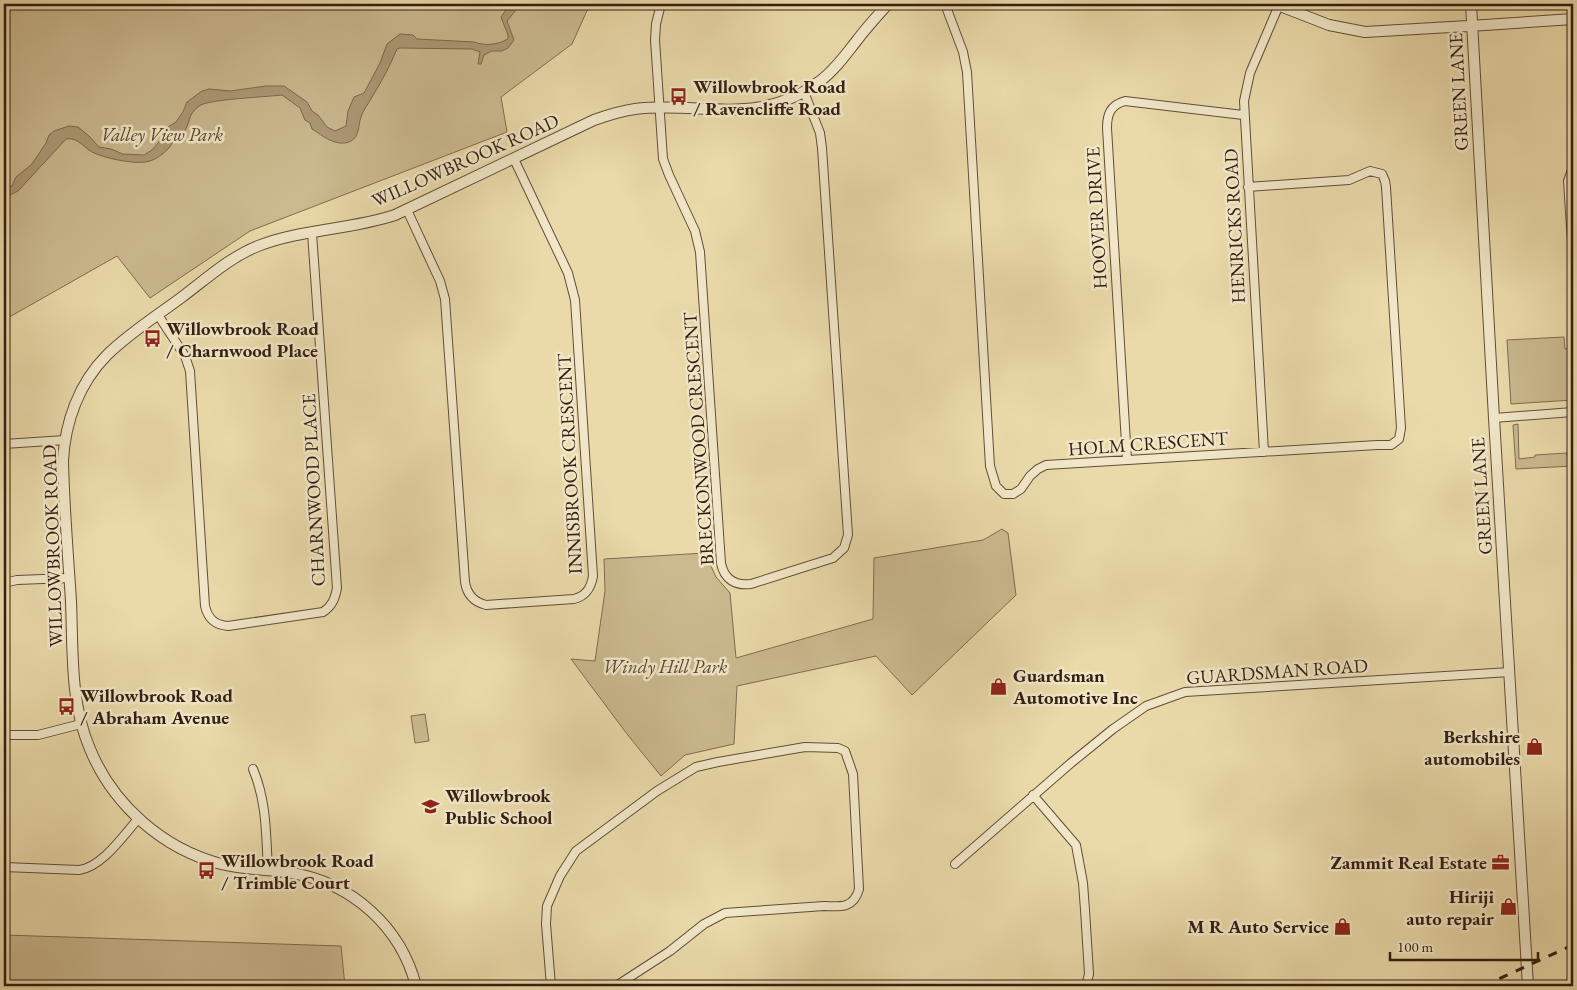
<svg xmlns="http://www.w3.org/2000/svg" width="1577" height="990" viewBox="0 0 1577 990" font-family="'EB Garamond',serif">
<rect width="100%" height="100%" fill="#eadaaa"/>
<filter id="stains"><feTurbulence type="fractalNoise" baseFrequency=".004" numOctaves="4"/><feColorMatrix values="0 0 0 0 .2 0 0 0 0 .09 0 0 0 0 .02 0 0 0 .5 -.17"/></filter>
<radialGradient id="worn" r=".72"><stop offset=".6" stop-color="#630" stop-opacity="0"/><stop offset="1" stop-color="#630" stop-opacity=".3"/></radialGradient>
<!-- green -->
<path fill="#cbba90" stroke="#7f6c51" d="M4,4h586l-18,40 -71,53 6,35 -257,99 -100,67 -33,-42 -113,64z
M1564,337l1,12 8,-1v52l-62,4 -4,-64z
M1518,424l1,35 16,-2v-2l32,-2v3h6v10l-57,3 -3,-44z
M1002,529l6,4 8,62 -104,100 -36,-39 -139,30 -3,58 -49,11 -24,21 -34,-42 -56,-75 24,2 10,-70 -1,-32 101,-6 11,24 14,16 6,65 137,-39 1,-61 109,-18z
M425,714l4,27 -14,2 -4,-27z
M4,935l337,11 4,40h-341z"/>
<!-- water -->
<path fill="#ac9a76" stroke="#7c684e" d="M510,4h11l-14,17 7,19 -6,8 -6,3h-10l-8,4 -3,9h-3l2,-12 -8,-3 -72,-1 -3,1c-7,17 -15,32 -25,48 -3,6 -9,13 -11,20 -3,8 -1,19 -10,24 -14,7 -28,-5 -39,-12l-2,-6 -5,-3 -5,-12 -18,-13c-15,2 -74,4 -83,11 -12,9 -8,16 -15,26 -3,3 -7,4 -9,7 -3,3 -4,7 -7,10 -6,6 -14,12 -23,13 -13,2 -41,-4 -53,-10 -9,-5 -14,-15 -26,-13l-48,52 -14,7v-9l8,-3 4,-9 16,-13 14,-21 3,-8 5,-4 15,-5 9,1 11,9 10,11 12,2 12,5 21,1 8,-5 13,-15 3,-8 8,-5 7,-10 4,-10 15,-11 7,-2 21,2 36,-5h18l23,16 5,9 6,4 9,12 8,4 11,-5 2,-15 6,-14 10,-4 16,-30 7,-19 13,-10 13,1 4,4 57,3c11,4 23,3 34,-3v-4l-7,-18z"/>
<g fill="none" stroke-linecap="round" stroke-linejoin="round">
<defs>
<path id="minor" d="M661,4l-5,20 -1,16 8,119 6,16 26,56 5,21 21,311c3,16 14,23 30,21l82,-26 11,-10 4,-13 -26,-387 -2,-15 -16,-41
M945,4l18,48 4,20 23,394 6,20 8,8h9l8,-5 9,-13 8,-7 8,-4 331,-20h14l8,-6 2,-11 -15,-241 -1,-6 -3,-7 -12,-3 -21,9 -101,7
M1573,167l-5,14 5,77
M407,210l33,71 5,18 20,283c2,13 9,20 21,23l88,-6c12,-3 17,-11 19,-23l-18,-276 -7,-27 -54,-114
M158,315l27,41 5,15 15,235c3,13 10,19 23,20l95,-14c9,-6 12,-13 14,-24l-25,-355
M1494,418l79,-6
M4,444l61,-4
M1264,452l-20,-351 6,-28 29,-68
M1127,460l-20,-332c0,-13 3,-23 18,-27l118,14
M4,583l13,-3 52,-2
M4,735h34l43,-11
M253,769c14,33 13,67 15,102
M1033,795l43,50 7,38 2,27 4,64 -3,12
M955,864l116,-101 42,-34 33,-23 39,-14 325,-20
M4,867l75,3c23,-3 44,-34 59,-51
M551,986l-5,-62 1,-18 13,-30 16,-25 81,-60 39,-24 22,-5 87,-15 33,1 7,3 8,23 6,115c-5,19 -18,18 -35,17l-99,7 -21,11 -34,27 -54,35"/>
<path id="tertiary" d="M1275,4l54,21 36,7 120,-7 88,-6
M1471,4l23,414 34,568
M416,986c-15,-59 -64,-103 -124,-113 -23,-4 -47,-3 -71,-9 -58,-15 -108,-59 -131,-115 -20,-46 -17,-99 -19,-148 -3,-47 -7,-93 -8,-140 2,-39 16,-78 44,-106 21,-21 51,-40 75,-58 24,-18 48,-40 76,-51 43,-17 92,-16 137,-31l199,-95c14,-5 27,-9 41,-11 67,-8 123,19 185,-28 15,-11 26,-27 38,-42 9,-12 20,-24 30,-35"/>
</defs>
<!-- minor casing -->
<use href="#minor" stroke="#614d38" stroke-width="10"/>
<!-- tertiary casing -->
<use href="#tertiary" stroke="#614d38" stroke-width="12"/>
<!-- minor -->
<use href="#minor" stroke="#f1e7c8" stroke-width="8"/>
<!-- tertiary -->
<use href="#tertiary" stroke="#f1e7c8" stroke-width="10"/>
<!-- rail -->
<path stroke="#331e12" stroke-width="3" stroke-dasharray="9 9" stroke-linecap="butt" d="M1483,986l90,-41"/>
</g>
<!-- icons -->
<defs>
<symbol id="bus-bare" viewBox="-9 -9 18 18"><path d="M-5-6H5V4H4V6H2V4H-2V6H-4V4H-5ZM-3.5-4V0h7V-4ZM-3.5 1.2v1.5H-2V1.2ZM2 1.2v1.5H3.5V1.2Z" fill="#8f2418" stroke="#f1e7c8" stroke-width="2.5" paint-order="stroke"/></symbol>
<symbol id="shop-bare" viewBox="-9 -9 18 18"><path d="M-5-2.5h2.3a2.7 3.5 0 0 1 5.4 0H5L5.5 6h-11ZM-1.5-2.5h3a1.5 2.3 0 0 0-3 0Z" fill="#8f2418" stroke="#f1e7c8" stroke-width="2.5" paint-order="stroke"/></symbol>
<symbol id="school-bare" viewBox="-9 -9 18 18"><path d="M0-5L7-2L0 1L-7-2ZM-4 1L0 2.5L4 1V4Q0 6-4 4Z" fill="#8f2418" stroke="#f1e7c8" stroke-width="2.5" paint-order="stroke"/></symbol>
<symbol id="office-bare" viewBox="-9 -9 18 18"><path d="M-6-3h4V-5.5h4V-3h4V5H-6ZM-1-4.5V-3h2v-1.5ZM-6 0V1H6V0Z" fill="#8f2418" stroke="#f1e7c8" stroke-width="2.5" paint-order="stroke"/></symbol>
</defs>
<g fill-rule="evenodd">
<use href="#bus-bare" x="666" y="84" width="25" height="25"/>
<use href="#bus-bare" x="140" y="326" width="25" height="25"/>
<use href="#shop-bare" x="986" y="674" width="25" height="25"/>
<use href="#bus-bare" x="54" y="694" width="25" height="25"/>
<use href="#shop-bare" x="1522" y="734" width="25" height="25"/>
<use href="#school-bare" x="418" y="794" width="25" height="25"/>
<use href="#office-bare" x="1488" y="850" width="25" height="25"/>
<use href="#bus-bare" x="194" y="858" width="25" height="25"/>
<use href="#shop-bare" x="1496" y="894" width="25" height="25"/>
<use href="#shop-bare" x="1330" y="914" width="25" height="25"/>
</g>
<g text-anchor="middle" stroke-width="5" stroke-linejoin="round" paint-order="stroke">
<!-- poi labels -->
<g font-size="19" font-weight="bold" fill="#331e12" stroke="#f1e7c8" text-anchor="start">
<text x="693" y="93">Willowbrook Road<tspan x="693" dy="22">/ Ravencliffe Road</tspan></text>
<text x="166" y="335">Willowbrook Road<tspan x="166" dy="22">/ Charnwood Place</tspan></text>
<text x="1013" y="682">Guardsman<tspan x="1013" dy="22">Automotive Inc</tspan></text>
<text x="80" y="702">Willowbrook Road<tspan x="80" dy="22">/ Abraham Avenue</tspan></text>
<text x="1520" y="743" text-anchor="end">Berkshire<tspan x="1520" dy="22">automobiles</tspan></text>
<text x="445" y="802">Willowbrook<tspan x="445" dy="22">Public School</tspan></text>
<text x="221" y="867">Willowbrook Road<tspan x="221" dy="22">/ Trimble Court</tspan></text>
<text x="1487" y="869" text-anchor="end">Zammit Real Estate</text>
<text x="1494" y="903" text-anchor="end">Hiriji<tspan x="1494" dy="22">auto repair</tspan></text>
<text x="1329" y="933" text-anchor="end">M R Auto Service</text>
</g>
<!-- street labels -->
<g font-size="19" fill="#331e12" stroke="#f1e7c8">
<text transform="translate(1458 92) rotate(-93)" y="7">GREEN LANE</text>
<text transform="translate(465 160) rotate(-24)" y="7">WILLOWBROOK ROAD</text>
<text transform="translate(1096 218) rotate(-93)" y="7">HOOVER DRIVE</text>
<text transform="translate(1234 226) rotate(-93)" y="7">HENRICKS ROAD</text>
<text transform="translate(698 439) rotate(-94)" y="7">BRECKONWOOD CRESCENT</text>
<text transform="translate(1148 443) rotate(-4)" y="7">HOLM CRESCENT</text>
<text transform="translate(569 464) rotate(-93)" y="7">INNISBROOK CRESCENT</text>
<text transform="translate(313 490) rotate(-93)" y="7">CHARNWOOD PLACE</text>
<text transform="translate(1481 496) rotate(-94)" y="7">GREEN LANE</text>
<text transform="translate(52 546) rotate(-92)" y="7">WILLOWBROOK ROAD</text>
<text transform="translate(1277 671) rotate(-4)" y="7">GUARDSMAN ROAD</text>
</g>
<!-- park labels -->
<g font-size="19" font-style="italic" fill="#594532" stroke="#f1e7c8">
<text x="162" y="141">Valley View Park</text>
<text x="665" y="673">Windy Hill Park</text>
</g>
</g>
<!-- margin -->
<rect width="1577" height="990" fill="none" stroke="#eadaaa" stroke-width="20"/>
<rect x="5" y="5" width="1567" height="980" fill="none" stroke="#331e12" stroke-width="2.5"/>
<rect x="10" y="10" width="1557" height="970" fill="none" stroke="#331e12"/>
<!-- scale -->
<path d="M1390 952v8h148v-8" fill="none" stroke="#331e12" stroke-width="2.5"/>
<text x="1397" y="952" font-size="15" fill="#331e12" stroke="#f1e7c8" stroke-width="4" paint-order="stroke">100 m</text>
<rect width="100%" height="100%" filter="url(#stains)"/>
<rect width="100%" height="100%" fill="url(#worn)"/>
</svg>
